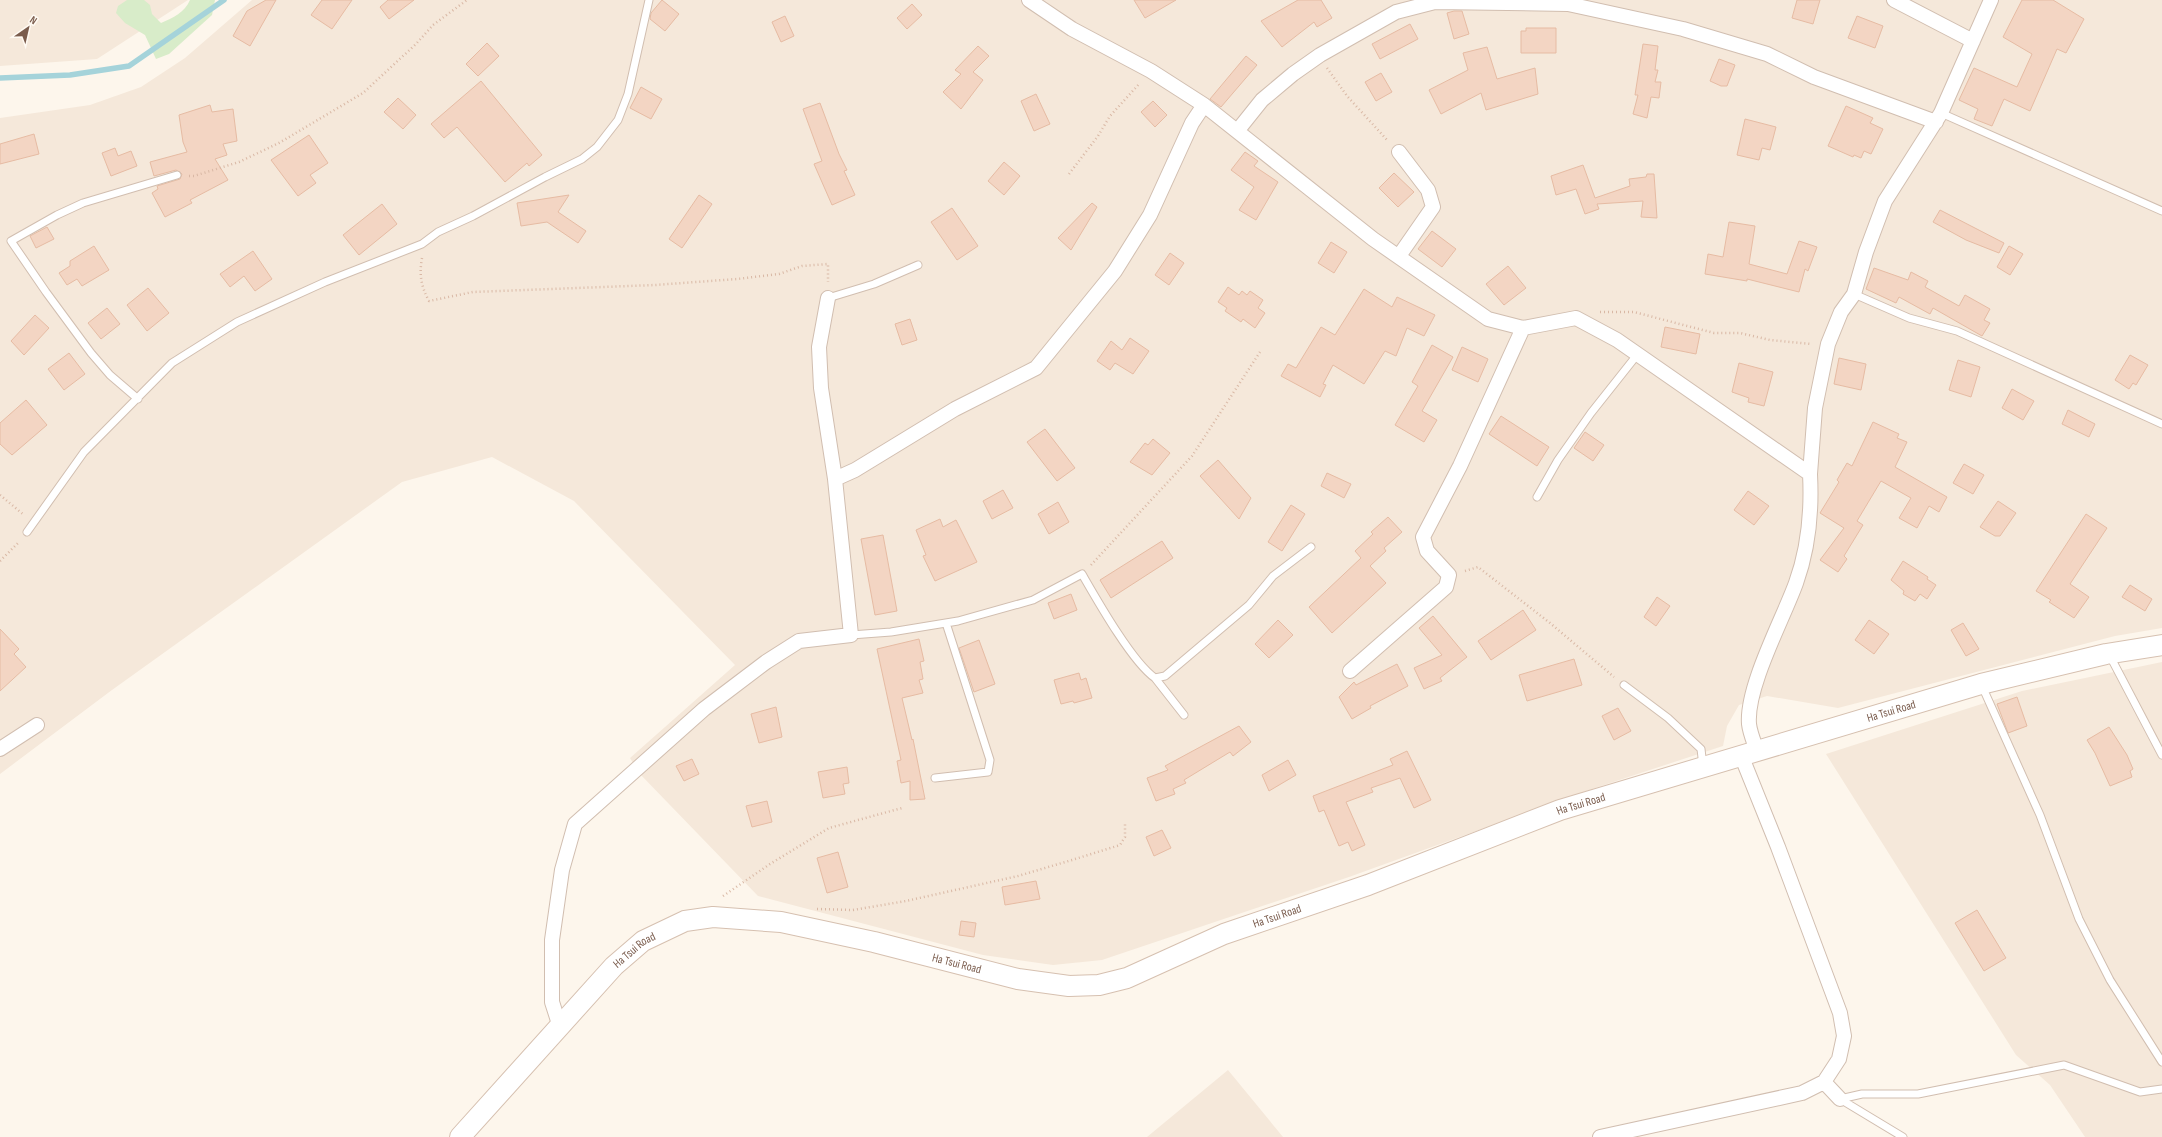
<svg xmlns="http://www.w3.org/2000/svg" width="2162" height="1137" viewBox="0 0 2162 1137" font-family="'Sofia Sans Condensed',sans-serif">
<rect width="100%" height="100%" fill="#fdf6ec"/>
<!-- residential -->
<path fill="#f5e8da" d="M0,0h188l-91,59 -97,7z
M252,0h1910v628l-47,8 -277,72 -71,-12 -28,9 -12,21 -4,20 -128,42 -246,89 -247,83 -49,5 -70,-10 -225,-59 -119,-123 -9,-15 105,-93 -161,-164 -82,-44 -90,25 -290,208 -112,84v-656l90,-13 51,-18 44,-29z
M2162,662v475h-77l-35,-52 -34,-30 -190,-301 196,-63z
M1228,1070l55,67h-136z"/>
<!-- green -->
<path fill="#d8ecc9" d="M127,0h17l6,5 2,9 9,9c12,-5 24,-11 29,-23h25l-3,15 -43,39 -13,5 -11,-24 -20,-12 -9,-10 2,-7z"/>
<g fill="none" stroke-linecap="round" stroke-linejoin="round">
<!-- stream -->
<path stroke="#a5d3da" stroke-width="5.5" d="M0,78l70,-3 59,-9 95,-66"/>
</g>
<!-- building -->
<path fill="#f3d5c3" stroke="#e6bba3" d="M266,0h10l-26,46 -17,-10 14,-25z
M322,0h30l-20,29 -21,-14z
M388,0h26l-25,19 -9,-12z
M662,0l17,14 -14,17 -15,-12 1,-6z
M1134,0h42l-31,18z
M1298,0h23l11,18 -15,9 -3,-5 -32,25 -21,-26z
M1797,0h23l-7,24 -21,-6z
M2022,0h31l31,19 -18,34 -9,-4 -27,62 -26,-12 -12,27 -18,-7 4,-10 -19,-9 15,-32 43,19 15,-33 -29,-17z
M912,4l10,11 -15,14 -10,-11z
M1454,11h8l7,23 -15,5 -7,-26z
M785,16l9,20 -13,6 -9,-20z
M1857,16l26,10 -8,22 -27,-10z
M1410,24l8,15 -38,20 -8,-15z
M1526,28h30v25h-35v-22h5z
M487,43l12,13 -21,20 -12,-12z
M1643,44l15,2 -3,24h3l-3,12h6l-2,16 -8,-1 -4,21 -14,-4 5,-19h-3z
M978,46l11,10 -16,16 10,8 -22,29 -18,-17 18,-18 -6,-4z
M1487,47l10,32 38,-11 3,26 -52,16 -5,-17 -40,21 -12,-24 39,-20 -5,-17z
M1246,56l11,9 -36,42 -11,-8z
M1719,59l16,6 -8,21h-6l-11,-5z
M1381,73l11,19 -16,9 -11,-19z
M481,81l61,74 -13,11 -2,-3 -22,19 -48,-55 -13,11 -13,-14z
M641,87l21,12 -11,20 -21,-11z
M1036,94l14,30 -16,7 -13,-30z
M398,98l18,17 -13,14 -19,-17z
M1153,101l14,14 -12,12 -14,-15z
M820,103l19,51 8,16 -3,1 11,24 -23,10 -18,-41 8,-3 -19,-52z
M210,105l2,7 21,-3 4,32 -14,3 4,11 -12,4 13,21 -38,20 2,3 -27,14 -13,-24 6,-4 -1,-3 23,-7 2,-5 -6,-4 -22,6 -4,-14 37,-10 -4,-10 -4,-27z
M1846,106l27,12 -3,5 13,6 -12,25 -7,-3 -3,7 -7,-3 -1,2 -25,-11z
M1745,119l31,8 -6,23 -8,-2 -3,12 -22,-5z
M34,134l5,20 -39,10v-20z
M309,135l19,28 -18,12 6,8 -18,13 -27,-36z
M115,148l3,8 13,-5 6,15 -26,10 -9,-23z
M1245,152l13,9 -4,5 24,16 -22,38 -17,-10 15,-23 -23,-17z
M1004,162l16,14 -16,19 -16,-14z
M1583,165l12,33 35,-12 -1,-7 17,-2 1,-3h7l3,44 -16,-1 2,-16 -46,3 2,5 -14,5 -9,-25 -20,6 -5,-19z
M1394,173l20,19 -16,15 -19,-19z
M569,195l-11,17 28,19 -8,12 -31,-21 -26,4 -4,-23z
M699,195l13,9 -30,44 -13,-9z
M1092,203l5,4 -26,43 -13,-12z
M382,204l15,20 -38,31 -16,-20z
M952,208l26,38 -21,14 -26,-38z
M1940,210l64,33 -5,10 -33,-13 -33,-18z
M1729,222l26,4 -6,38 38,10 12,-33 18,6 -9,24 -3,-2 -6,23 -52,-13v2l-42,-7 3,-20 15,3z
M47,227l7,12 -18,9 -6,-12z
M1432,231l24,18 -14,18 -24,-18z
M1331,242l16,10 -13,21 -16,-10z
M94,246l15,24 -27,16 -5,-7 -10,6 -8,-12 11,-7v-5z
M2009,246l14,8 -13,21 -13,-8z
M253,251l19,28 -17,12 -11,-15 -14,11 -10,-13z
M1170,253l14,10 -15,22 -14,-10z
M1508,266l18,22 -22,17 -18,-21z
M1874,268l34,12 3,-8 17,9 -3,6 34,19 6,-11 25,14 -6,11 6,3 -8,13 -49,-28 -3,6 -31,-17 -3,6 -30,-14z
M1228,287l11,8 3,-4 5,4 3,-4 13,9 -5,8 7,5 -10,15 -12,-9 -2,3 -16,-11 2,-3 -9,-6z
M148,288l21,25 -22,18 -20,-26z
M1364,289l28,18 5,-10 38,18 -11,21 -17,-8 -11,28 -11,-5 -21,33 -31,-19 -10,19 3,1 -6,12 -39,-21 7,-12 8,4 25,-41 14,8z
M107,308l13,16 -19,15 -13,-16z
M35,315l14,13 -25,27 -13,-14z
M910,319l7,21 -15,5 -7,-21z
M1665,327l35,7 -4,20 -35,-7z
M1130,338l19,13 -16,23 -18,-11 -5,7 -13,-9 14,-20 11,9z
M1432,345l21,12 -31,54 15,9 -13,22 -29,-17 23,-39 -6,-4z
M1462,347l26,12 -10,23 -26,-12z
M69,353l16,21 -21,16 -16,-21z
M2130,355l18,10 -12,20 -3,-2 -4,6 -14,-9z
M1839,358l27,6 -5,26 -27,-6z
M1958,360l22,7 -9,30 -22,-7z
M1739,363l34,9 -9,34 -16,-4 1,-4 -17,-6z
M2012,389l22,12 -11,19 -21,-12z
M26,400l21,25 -35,30 -12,-11v-21z
M2068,410l27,14 -6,13 -27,-13z
M1501,416l48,31 -12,19 -48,-32z
M1873,422l26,12 -2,4 10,4 -12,25 52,30 -8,15 -10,-6 -12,22 -18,-10 12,-20 -30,-17 -24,40 6,4 -19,31 3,3 -9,13 -18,-12 24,-32 -24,-15 19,-31 -2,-2 10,-17 5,3z
M1045,429l30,39 -18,13 -30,-39z
M1585,432l19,13 -11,16 -19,-13z
M1153,439l17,14 -18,22 -22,-13 15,-19 3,2z
M1218,460l33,38 -12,21 -39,-43z
M1964,464l20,11 -11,19 -20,-11z
M1327,473l24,11 -7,14 -23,-12z
M1003,490l10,18 -21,11 -9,-18z
M1748,491l21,15 -15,19 -20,-15z
M1998,501l18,12 -16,23h-5l-15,-9z
M1058,502l11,20 -20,12 -11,-20z
M1291,505l14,9 -23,37 -14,-9z
M2086,514l21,14 -37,56 19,13 -15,21 -25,-16 2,-2 -15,-9z
M1388,517l14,15 -18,16 2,3 -16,15 16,17 -54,50 -23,-26 52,-49 -6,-7 18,-17 -2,-2z
M940,519l3,8 13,-7 21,42 -42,19 -12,-25 3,-1 -10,-25z
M883,535l14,76 -22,4 -14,-76z
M1162,541l11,17 -62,40 -11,-18z
M1903,561l25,16 -1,2 9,6 -9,14 -7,-5 -5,7 -12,-7 1,-3 -13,-11z
M2130,585l22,14 -7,12 -23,-14z
M1071,594l6,16 -23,9 -6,-16z
M1657,597l13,9 -14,20 -12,-9z
M1523,610l13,20 -45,30 -13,-19z
M1433,616l34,41 -27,21 2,3 -18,8 -10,-21 28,-13 -23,-27z
M1278,620l15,15 -24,23 -14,-14z
M1869,620l20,14 -15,20 -19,-14z
M1963,623l16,26 -13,7 -15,-26z
M0,629l19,20 -5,5 12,13 -26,24z
M919,639l5,22 -4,1 3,17 -4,1 4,13 -21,5 10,42 1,-1 12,60 -15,1v-19l-9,2 -4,-22 4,-1 -24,-111z
M979,640l16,44 -21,8 -15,-44z
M1574,659l8,26 -55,16 -8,-26z
M1397,664l11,22 -38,20 1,2 -19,11 -13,-22 15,-15 2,3z
M1079,673l2,7 5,-2 6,20 -18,5 -1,-2 -12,3 -7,-24z
M2017,697l10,29 -19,7 -11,-29z
M776,707l6,30 -23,6 -8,-29z
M1618,708l13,23 -17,9 -12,-24z
M1239,726l12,16 -18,14 -3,-4 -46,28 2,3 -13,6 2,5 -19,7 -9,-23 21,-8 -3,-4z
M2109,727l18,28 6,14 -3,2 2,6 -22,9 -15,-33 -8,-13z
M1407,751l24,49 -17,8 -14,-30 -29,10 2,4 -27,10 19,43 -13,6 -4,-9 -9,4 -15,-36 -5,2 -6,-16 80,-31 -3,-6z
M692,759l7,15 -15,7 -8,-15z
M1288,760l8,15 -27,16 -7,-16z
M847,767l2,16 -6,1 2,10 -22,4 -5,-26z
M767,801l5,21 -20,5 -6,-21z
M1162,830l9,18 -17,8 -8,-19z
M838,852l10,35 -21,6 -10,-35z
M1036,881l4,18 -35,6 -3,-18z
M1977,910l29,48 -22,13 -29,-48z
M961,921l15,2 -2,14 -15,-2z"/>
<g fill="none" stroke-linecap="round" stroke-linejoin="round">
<defs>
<path id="lane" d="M1941,113l221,98
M1854,294l55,24 48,13 205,93
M828,298l46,-14 44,-19
M138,399l-28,-24 -19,-22 -45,-61 -35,-51 46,-26 26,-12 94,-28
M1537,497l21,-37 33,-47 46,-58
M27,532l57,-80 88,-89 65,-41 88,-40 97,-38 16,-12 35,-16 72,-39 37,-18 15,-12 21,-27 10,-26 21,-94
M851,635l40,-3 67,-11 75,-21 49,-26c15,26 50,88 73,104l10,-2 84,-71 24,-29 38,-29
M2110,656l52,99
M1155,678l29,37
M1624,685l44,33 33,31 2,17
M1982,686l58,129 39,104 31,61 52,82
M935,778l53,-6 2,-12 -44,-137
M1840,1099l22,-5h56l146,-29 76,27 22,-3
M1840,1099l63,38"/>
<path id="street" d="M1029,0l43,29 79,42 53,34 169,134 115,80 35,9 53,-10 41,22 193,134c2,38 -1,73 -14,109 -13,36 -50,104 -47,141 1,9 5,18 8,27
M1894,0l79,41
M1238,130l24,-30 31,-26 27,-19 76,-43 39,-10 133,2 115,25 84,25 47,23 122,45
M1399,152l29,38 5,17 -34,49
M1810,474l5,-66 13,-64 13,-32 13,-18 12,-42 19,-51 56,-88 50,-113
M835,479l20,-9 100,-61 81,-41 79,-97 35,-56 42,-92 12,-18
M1350,671l96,-84 3,-12 -22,-24 -4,-14 37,-71 63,-138
M0,749l37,-24
M560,1027l-8,-25v-62l10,-70 13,-46 129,-115 62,-47 33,-21 52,-6 -16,-156 -14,-91 -2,-41 9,-49
M1824,1082l16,17
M1600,1137l202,-44 22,-11 15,-23 5,-23 -4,-23 -62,-166 -37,-92"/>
<g id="secondary">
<path id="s1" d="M460,1137l154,-171 29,-25 42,-20 28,-4 68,5 93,20 144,37 51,7 30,-1 28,-7 97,-44 144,-49 192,-75 421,-126 125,-30 56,-9"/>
</g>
</defs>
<!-- lane casing -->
<use href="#lane" stroke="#d1beb0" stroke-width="9"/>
<!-- street casing -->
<use href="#street" stroke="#d1beb0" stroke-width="16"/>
<!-- secondary casing -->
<use href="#secondary" stroke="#d6c0b0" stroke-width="22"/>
<!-- path -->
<path stroke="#d9b8a5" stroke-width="2.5" stroke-dasharray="1 3" stroke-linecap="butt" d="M1327,68l20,28 41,45
M1069,174l29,-38 12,-20 30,-33
M189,176h5l45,-14 40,-19 84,-50 53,-49 17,-19 34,-25
M422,258c-3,17 -1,28 7,43l44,-9 182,-7 82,-6 42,-5 23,-8 26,-2v18
M1600,312h34l80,21h26l30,7 41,4
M0,495l24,20
M0,561l19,-19
M1091,565l101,-109 68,-104
M1465,571l13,-4 72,56 64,54
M723,896l47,-32 59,-36 73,-20
M817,909l36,1 53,-9 112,-25 54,-16 48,-15 5,-8v-15"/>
<!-- lane -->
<use href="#lane" stroke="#fff" stroke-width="7"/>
<!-- street -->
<use href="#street" stroke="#fff" stroke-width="14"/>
<!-- secondary -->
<use href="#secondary" stroke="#fff" stroke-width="20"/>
</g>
<g text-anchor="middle" stroke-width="3" stroke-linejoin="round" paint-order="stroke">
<!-- street labels -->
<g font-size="12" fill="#7a5c4d" stroke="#fffaf3">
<text dy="4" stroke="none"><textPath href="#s1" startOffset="1576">Ha Tsui Road</textPath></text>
<text dy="4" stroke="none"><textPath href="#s1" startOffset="1252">Ha Tsui Road</textPath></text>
<text dy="4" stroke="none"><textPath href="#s1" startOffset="928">Ha Tsui Road</textPath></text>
<text dy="4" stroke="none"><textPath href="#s1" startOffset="256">Ha Tsui Road</textPath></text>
<text dy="4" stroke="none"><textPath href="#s1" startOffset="592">Ha Tsui Road</textPath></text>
</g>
</g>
<!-- north arrow -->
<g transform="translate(28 28) rotate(34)" stroke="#fffaf3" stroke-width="3" paint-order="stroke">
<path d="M0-3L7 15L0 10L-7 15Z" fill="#7a5c4d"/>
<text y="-6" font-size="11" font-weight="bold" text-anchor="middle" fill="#7a5c4d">N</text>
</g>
</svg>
